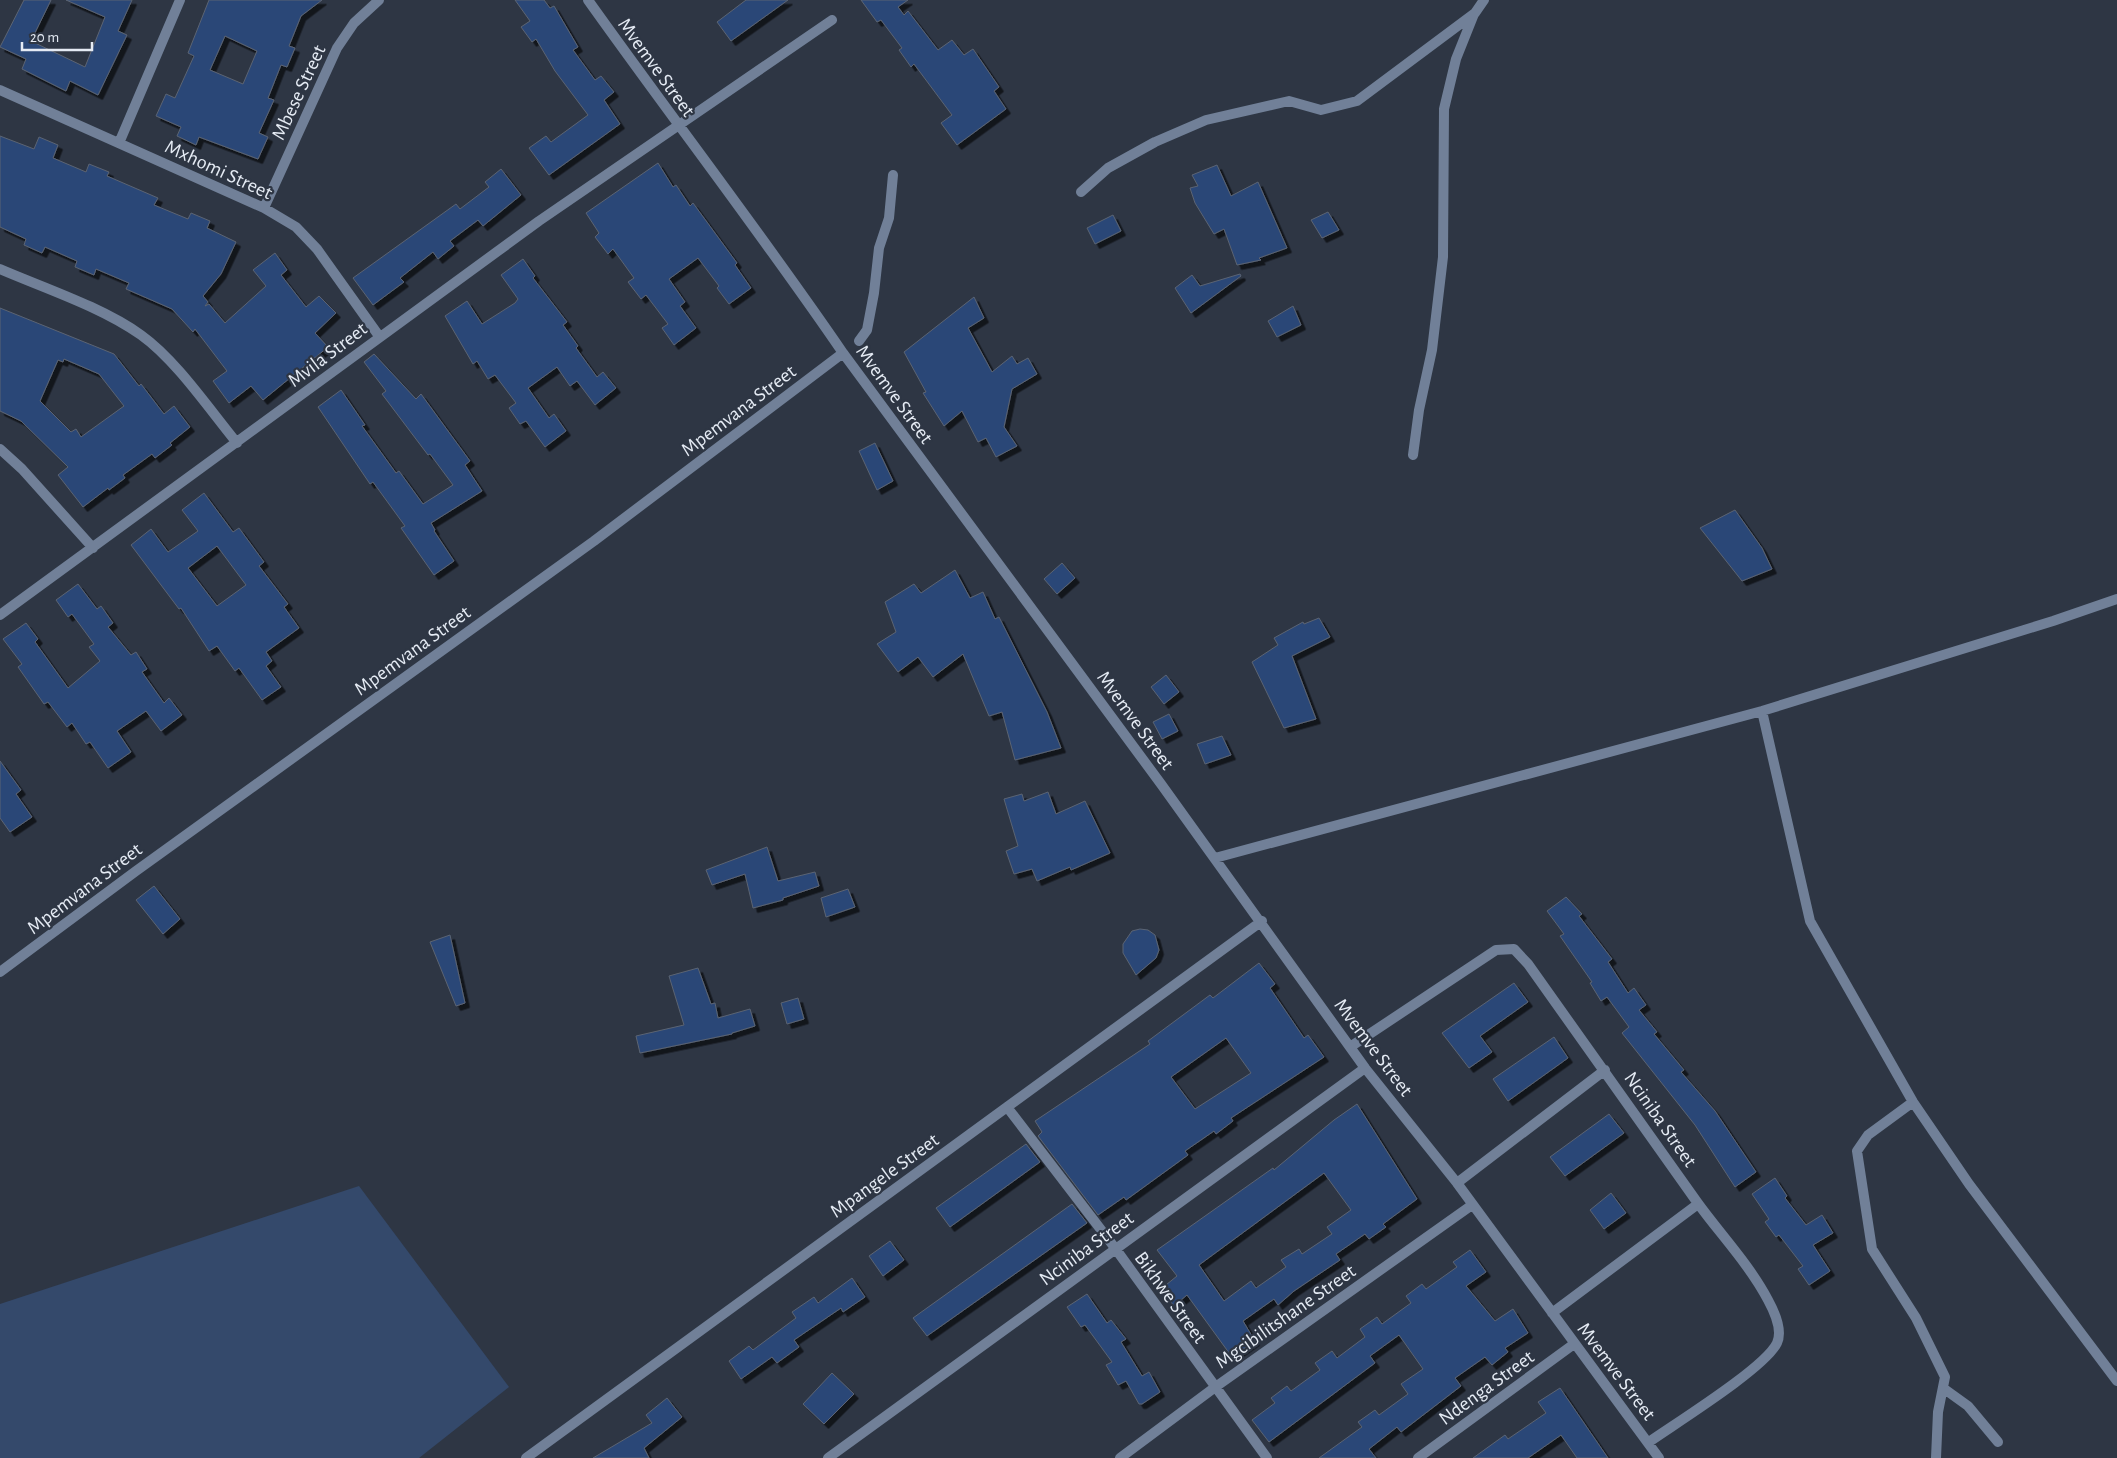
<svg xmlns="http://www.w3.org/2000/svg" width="2117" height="1458" viewBox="0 0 2117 1458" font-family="'Alegreya Sans',sans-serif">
<defs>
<filter id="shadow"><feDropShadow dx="4.5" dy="4.5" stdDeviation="0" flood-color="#0009"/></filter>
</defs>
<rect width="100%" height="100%" fill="#2e3644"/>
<!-- green -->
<path fill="#34496b" d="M359,1186l150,201 -90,71h-419v-154z"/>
<!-- building -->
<path fill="#2a4777" stroke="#5b6473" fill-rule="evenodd" filter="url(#shadow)" d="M24,0h27l-20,41 54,26 20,-50 -39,-17h66l-14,31 9,4 -29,60 -28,-14 -4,10 -44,-22 4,-10 -26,-12z
M209,0h113l-21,16 -12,30 6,2 -8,19 -6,-2 -13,33 6,2 -15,33 9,4 -10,22 -59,-22 -3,8 -19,-9 4,-9 -25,-11 10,-22 9,4 19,-42 -6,-3zM225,36l32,15 -14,33 -33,-14z
M515,0h29l6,8 4,-2 24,41 -5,3 22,30 6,-4 13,16 -10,8 16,24 -71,51 -20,-27 17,-12 5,6 37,-27 -33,-44 -19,-32 -4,3 -11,-15 9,-6z
M746,0h42l-57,41 -14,-19z
M861,0h47l-10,7 6,8 4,-4 30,39 14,-10 12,15 9,-6 26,38 -5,4 12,18 -49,36 -16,-22 11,-8 -38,-51 -3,3 -12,-17 3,-2 -21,-28 -4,2z
M0,136l34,13 5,-12 19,8 -5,13 33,14 3,-8 20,8 -2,4 51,22 -4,7 34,14 3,-6 19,8 -3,7 29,14 -15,32 -18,22 5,6 -3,4 4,-2 16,19 41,-37 -13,-16 22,-17 12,17 -6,5 25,32 13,-11 17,17 -21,20 13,14 -65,53 -12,-14 -22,17 -16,-22 14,-10 -32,-42 -2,3 -21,-23 -46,-20 3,-6 -33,-14 -2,6 -19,-8 2,-6 -32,-14 -3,6 -18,-8 2,-6 -26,-12z
M658,163l15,24 3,-2 14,21 3,-3 44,60 -2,2 16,23 -22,16 -12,-16 2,-2 -21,-28 -29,21 16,23 -5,4 16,22 -22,17 -12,-17 6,-4 -22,-29 -5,4 -13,-17 6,-4 -21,-29 -5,5 -13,-17 4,-4 -13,-20z
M1217,165l14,31 27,-14 29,66 -28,10 2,2 -24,5 -13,-36 -10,5 -19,-31 -5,-15 8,-2 -6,-11z
M501,169l20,26 -38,31 -5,-6 -28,21 4,5 -16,13 -5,-7 -33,26 4,4 -31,23 -20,-27 103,-74 4,5 29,-22 -4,-5z
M1328,212l11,18 -17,8 -11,-18z
M1113,215l8,16 -26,13 -8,-16z
M523,259l12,17 -2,2 34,44 -4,3 15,21 -2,2 21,29 6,-5 13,16 -21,17 -18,-24 -7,5 -13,-19 -29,21 21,30 5,-4 12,17 -21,16 -19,-26 -6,3 -11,-16 7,-5 -21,-28 -7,4 -11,-18 -4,3 -28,-48 22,-15 15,23 33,-21 3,-4 -17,-24z
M1240,274l1,2 -50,37 -16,-25 17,-13 8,11z
M974,297l10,21 -16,10 24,44 20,-16 5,8 11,-6 9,16 -25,15 -8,38 13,19 -21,11 -10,-19 -8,4 -16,-31 -18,15 -21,-33 3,-1 -22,-40z
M1293,306l8,19 -24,12 -9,-16z
M0,308l114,46 25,32 2,-2 23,30 10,-8 16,21 -20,16 2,2 -17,13 -3,-4 -29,21 2,3 -16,12 -1,-2 -25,19 -25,-32 10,-8 -47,-46 -21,-10zM64,359l35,15 25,32 -43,31 -5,-8 -5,3 -31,-31 18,-41 5,2z
M374,354l42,45 5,-5 49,67 -5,4 17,26 -51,32 4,7 -1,1 20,30 -20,14 -33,-47 4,-2 -32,-44 -3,2 -52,-77 23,-17 24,35 -3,1 34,47 3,-2 24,33 30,-19 -23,-31 -2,1 -46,-61 4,-3 -22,-29z
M875,443l18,38 -16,9 -18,-39z
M204,493l29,39 6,-4 25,34 -5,4 29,38 -4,3 15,21 -33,24 6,9 -6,5 15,21 -19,13 -23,-32 -4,3 -18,-25 -8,5 -28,-43 -2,1 -48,-64 20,-16 17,23 30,-21 -16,-21zM217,546l29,39 -29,21 -29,-38z
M1735,510l27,38 10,21 -30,12 -42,-53z
M1062,563l13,15 -18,16 -13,-15z
M955,570l15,28 13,-6 12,27 4,-2 48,95 14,36 -46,12 -13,-48 -13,4 -26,-62 -30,23 -15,-20 -20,15 -21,-28 19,-12 -11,-30 29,-18 7,9z
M78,584l19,25 4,-3 12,17 -5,4 23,28 5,-3 11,17 -5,3 22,31 5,-5 13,17 -21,16 -15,-20 -29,20 14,21 -23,16 -18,-26 -4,2 -14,-21 -5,4 -19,-25 -4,2 -26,-37 4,-3 -19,-25 23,-16 12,16 -3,3 33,46 32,-27 -11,-14 5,-3 -22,-30 -4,3 -12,-17z
M1319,618l11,19 -38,19 24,63 -32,9 -32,-66 26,-17 -4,-7 29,-16 1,2z
M1166,675l13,17 -15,12 -13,-17z
M1169,714l9,17 -16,8 -9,-17z
M1222,736l9,19 -26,9 -8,-20z
M0,761l21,29 -5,4 16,23 -22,15 -10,-14z
M1048,792l8,22 29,-13 25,52 -39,17 -1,-3 -33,14 -5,-12 -18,5 -8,-23 12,-5 -14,-47 18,-5 2,7z
M767,847l11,34 37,-9 4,14 -36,12v2l-30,8 -8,-34 -33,11 -6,-15z
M154,886l26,33 -17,15 -27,-34z
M848,889l7,18 -29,10 -5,-19z
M1566,897l16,17 -3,2 33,43 -4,3 20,31 6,-5 12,17 -7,5 18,22 -3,2 30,36 -3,2 34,39 41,61 -21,15 -40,-62 -73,-92 7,-6 -22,-30 -6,4 -11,-18 2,-1 -32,-46 4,-2 -17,-23z
M1140,929l8,1 7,5 4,15 -3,8 -20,17 -13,-22v-9l9,-13z
M450,935l15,68 -9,3 -26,-64z
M1259,963l16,21 -5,4 34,50 4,-3 16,22 -93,61 2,3 -17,13 -2,-3 -29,20 3,4 -62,45 -2,-3 -26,18 -60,-79 4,-4 -7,-11 115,-77 -2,-3 62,-46 3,3zM1226,1038l25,35 -56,36 -24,-32z
M698,968l13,36 4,-1 3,15 32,-9 5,17 -23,7v1l-92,19 -4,-17 48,-11 -15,-49z
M1514,983l14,19 -48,34 12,16 -23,16 -27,-35z
M798,998l6,21 -17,5 -6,-21z
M1554,1037l14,21 -60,43 -15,-22z
M1357,1104l60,95 -34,25 3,3 -17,12 -4,-5 -29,20 4,6 -46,31 -16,14 -4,-6 -31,22 12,20 -23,16 -45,-62 -13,11 -13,-17 16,-13 -20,-26 116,-82 1,2 60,-50zM1324,1173l27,37 -24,17 5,7 -30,20 -3,-5 -18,11 5,7 -30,21 -5,-7 -27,20 -25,-36z
M1609,1114l15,19 -59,43 -15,-19z
M1026,1144l14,18 -90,65 -14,-19z
M1775,1178l12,18 -2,2 21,27 16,-10 11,18 -20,12 17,26 -21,14 -11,-16 5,-3 -24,-31 -3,2 -11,-15 4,-3 -17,-25z
M1611,1193l15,20 -22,16 -14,-19z
M1072,1204l15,19 -160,113 -14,-18z
M890,1241l14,19 -21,16 -14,-20z
M1470,1250l16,22 -20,14 29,35 18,-12 15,24 -23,15 3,4 -16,13 -7,-8 -30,21 6,8 -60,46 -4,-5 -28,22 7,9h-57l43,-31 -4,-5 17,-12 4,5 29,-21 -7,-10 22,-15 -24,-34 -29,21 5,7 -106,79 -17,-22 23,-17 -4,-5 16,-12 4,5 29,-21 -5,-7 17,-12 5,7 28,-21 -5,-8 17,-12 5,7 29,-21 -5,-7 16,-12 4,5 31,-22 -4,-5z
M852,1278l13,19 -22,15 -2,-4 -47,32 5,7 -22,16 -5,-6 -31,22 -12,-18 20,-15 4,4 43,-32 -4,-6 22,-15 4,6z
M1087,1294l20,29 4,-3 15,19 -5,3 21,34 7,-4 11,20 -18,12h-3l-13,-23 -8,4 -12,-20 6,-3 -27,-37 -4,2 -14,-20z
M832,1373l22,21 -30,30 -21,-20z
M1560,1388l48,70h-31l-16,-23 -33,23h-55l32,-23 3,4 38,-26 -8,-11z
M667,1398l15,19 -38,31 5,10h-56l59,-35 -6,-8z"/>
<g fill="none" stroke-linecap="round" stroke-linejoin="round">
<!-- minor -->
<path stroke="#718098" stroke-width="10" d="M588,0c84,118 173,233 255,353l318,431 204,284 92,115 202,275
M0,90l264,118 32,19 21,22 62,87
M119,143l61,-143
M1081,192l27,-24 47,-26 51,-22 83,-19 32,9 36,-9 118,-88 9,-13
M264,208l73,-160 17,-25 25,-23
M0,269c44,19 102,38 141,66 35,25 68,74 96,108
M859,341l8,-11 7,-37 5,-45 10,-30 4,-43
M0,449l22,20 71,79
M1413,455l6,-45 13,-60 11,-93 1,-148 12,-50 18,-45
M0,615l539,-394 293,-201
M1762,711l48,210 103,181 56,82 148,197
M1215,858l547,-147 291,-90 64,-22
M0,972l136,-101 458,-330 249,-188
M1350,1047l146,-97 18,-1 14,15c56,80 113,159 169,238 23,32 52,62 71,98 6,11 15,30 9,43 -12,25 -101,80 -128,99
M1913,1102l-45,33 -11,16 15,98 44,69 29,59 -7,35 -2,46
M1007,1107l108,141 152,210
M1457,1183l148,-113
M1552,1313l146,-109
M1943,1388l25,18 30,36
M526,1458l736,-537
M828,1458l537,-390
M1120,1458l94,-70 258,-183
M1418,1458l156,-114"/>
</g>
<g text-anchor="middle" stroke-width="4.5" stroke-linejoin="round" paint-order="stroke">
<!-- street labels -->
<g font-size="20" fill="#e5ebf4" stroke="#2e3644">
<text transform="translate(657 67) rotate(54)" y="7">Mvemve Street</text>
<text transform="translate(298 92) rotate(-65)" y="7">Mbese Street</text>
<text transform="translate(219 169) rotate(25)" y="7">Mxhomi Street</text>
<text transform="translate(327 354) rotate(-37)" y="7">Mvila Street</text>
<text transform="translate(895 394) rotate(54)" y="7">Mvemve Street</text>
<text transform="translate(738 410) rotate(-37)" y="7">Mpemvana Street</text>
<text transform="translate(412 650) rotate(-36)" y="7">Mpemvana Street</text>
<text transform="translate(1136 720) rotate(54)" y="7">Mvemve Street</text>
<text transform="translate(84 888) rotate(-37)" y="7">Mpemvana Street</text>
<text transform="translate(1374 1047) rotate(53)" y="7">Mvemve Street</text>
<text transform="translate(1661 1119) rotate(55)" y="7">Nciniba Street</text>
<text transform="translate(884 1175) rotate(-36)" y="7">Mpangele Street</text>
<text transform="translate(1086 1248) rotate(-36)" y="7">Nciniba Street</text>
<text transform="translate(1171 1297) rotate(54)" y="7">Bikhwe Street</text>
<text transform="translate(1285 1316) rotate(-35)" y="7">Mgcibilitshane Street</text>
<text transform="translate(1617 1371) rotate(53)" y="7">Mvemve Street</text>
<text transform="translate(1486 1387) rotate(-36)" y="7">Ndenga Street</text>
</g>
</g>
<!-- scale -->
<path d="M22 42v8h70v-8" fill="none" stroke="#e5ebf4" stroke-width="2.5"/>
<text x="30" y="42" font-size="15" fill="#e5ebf4" stroke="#2e3644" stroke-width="4" paint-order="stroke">20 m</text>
</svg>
